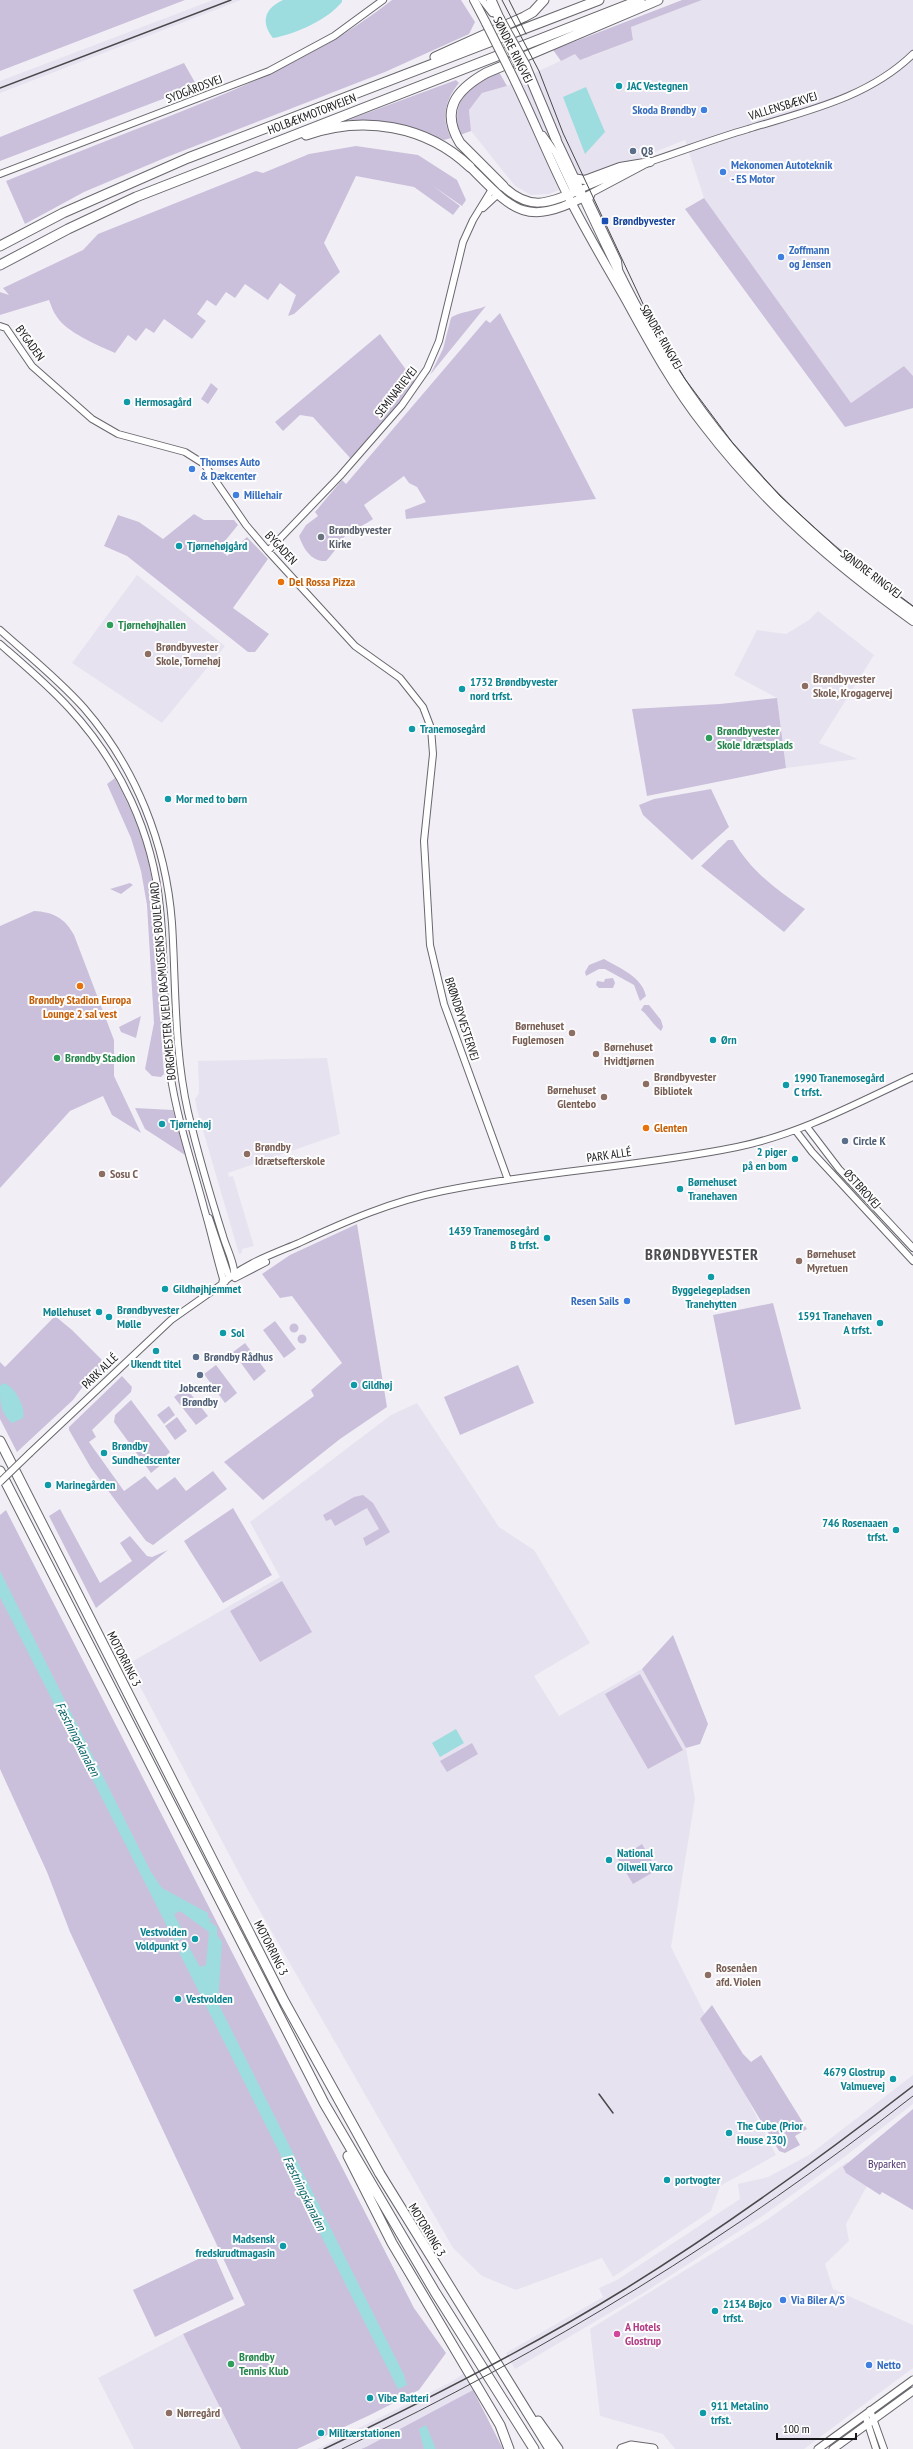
<svg xmlns="http://www.w3.org/2000/svg" width="913" height="2449" viewBox="0 0 913 2449" font-family="'PT Sans Narrow',sans-serif">
<rect width="100%" height="100%" fill="#f1eff5"/>
<!-- built -->
<path fill="#e7e2ef" d="M213,0h28l-241,93v-12z
M702,0h211v376l-9,-10 -53,37 -147,-205 -19,-58 -136,54 -18,1 -16,-9 -44,-55 -2,-21 13,-17 25,-7 68,-32 17,2 41,-16 -2,-13z
M137,575l88,71 -63,77 -90,-60z
M818,611l56,44 -55,88 39,16 -72,9 -9,-70 -43,-23 23,-45 29,4 23,-14z
M327,1058l13,76 -112,39 1,4 4,-1 21,70 -12,3v4l-3,1 -42,-144 -2,-11 4,-6 -1,-32z
M417,1403l82,124 35,23 56,93 -56,33 25,40 83,-47 44,79 9,51 -24,148 105,208 -56,31 -9,25 -98,66 -11,-19 -86,32 -34,-14 -29,-28 -204,-356 -121,-228 152,-87 -30,-55 141,-107z
M913,2075v29l-74,57 -75,54 -119,77 -130,77 -9,-16 97,-56 -4,-9 18,-8 123,-81 -2,-15 30,-7 41,-22z
M847,2162l21,22 -22,40 3,17 -24,23 8,25 80,36v43l-109,81h-129l-12,-15 -63,-18 -10,-87 178,-110z
M183,2334l58,115h-107l-36,-71z
M463,2374l10,16 -107,57 -5,2h-44l134,-67z"/>
<!-- green -->
<path fill="#cbc0db" d="M0,0h185l-185,71z
M392,0h69l14,22 -6,12 -84,38 -218,85 -83,35 -59,32 -19,-43c54,-22 109,-44 164,-65 78,-31 155,-63 222,-116z
M682,0h20l-71,27 2,13 -53,20 -5,-6 -14,7 -8,-11z
M184,63l13,23 -197,75v-24z
M499,72l8,14 -25,7 -13,17 2,21 -11,4c-11,-35 11,-51 39,-63z
M456,80l3,3c-14,17 -18,35 -8,55l-7,2 -34,-13 -62,-7z
M356,146l62,9 39,25 9,20 -4,6 -29,-20 27,20 -7,9 -39,-28 -58,-11 -32,67 16,29 -46,42 -6,2 8,-21 -16,-12 -12,17 -23,-16 -10,14 -9,-6 -10,14 -9,-6 -10,14 9,7 -14,18 -28,-20 -10,14 -8,-5 -10,13 -8,-6 -13,18c-16,-7 -49,-21 -58,-36 -4,-5 -6,-12 -8,-17l-49,15v-23l9,3 -6,-7 80,-38 15,-16 158,-63 7,2 46,-19z
M704,198l147,205 53,-37 9,10v32l-68,19 -160,-218z
M486,306l-56,69 13,-26 8,-31c4,-5 27,-8 35,-12z
M500,313l96,186 -190,20 -1,-9 21,-8 -9,-15 -8,-4 -5,-7 -40,29 9,14c-5,4 -25,14 -27,16 -8,9 -12,18 -20,26 -15,1 -23,-13 -27,-25l7,-11 12,-9 -3,-4 27,-32 4,4 140,-164 4,3z
M380,334l35,48 -15,22 -49,55 -38,-42 -13,-2 -17,16 -8,-9z
M211,383l7,6 -10,15 -7,-5z
M194,514l10,6h30l4,5 -18,22 7,9 20,-19 21,22 -35,49 36,26 -14,18h-7l-121,-96 -23,-10 14,-31 21,7 24,17z
M777,698l9,70 -139,28 -15,-87 88,-5z
M115,778c16,30 30,62 36,96 12,66 7,133 13,200l-3,3 -9,-1 -7,-7 9,-46 -7,-118 -6,-34 -10,-33 -24,-54z
M711,789l18,38 -37,33 -49,-45 -4,-10 15,-6z
M728,840h5c18,31 42,49 72,69l-21,23 -83,-66z
M130,883l3,2 -12,9 -11,-5z
M34,911c19,1 31,7 40,24l40,105v36l27,57 -29,-18 -9,-19 -33,15 -70,77v-262z
M604,959c16,9 38,18 42,37l-6,5 -6,-16 -29,-16h-6l-13,7 -1,-4 4,-7z
M613,978l2,5 -2,5h-14l-3,-3 1,-4 7,1 1,-3z
M644,1005h5l12,15 2,7 -2,4c-9,-7 -12,-15 -20,-21z
M141,1016l-5,22 -15,-6 -2,-5z
M135,1108l38,2 12,45 -40,-26z
M357,1224l30,183 -47,32 -77,61 -39,-38 90,-66 -3,-6 31,-27 -50,-67 -12,2 -18,-24 28,-19z
M773,1303l28,106 -66,16 -22,-110z
M55,1316l17,14 34,34 -2,6 -20,15 -11,15 -56,52 -17,-33v-57l5,5z
M275,1321l21,28 -12,9 -21,-28z
M289.5 1328a4.5 4.5 0 1 1 9 0a4.5 4.5 0 1 1-9 0Z
M297.5 1339a4.5 4.5 0 1 1 9 0a4.5 4.5 0 1 1-9 0Z
M245,1343l21,28 -12,10 -21,-29z
M216,1365l21,28 -12,10 -21,-29z
M518,1365l16,38 -74,32 -16,-38z
M122,1376l10,11 -1,5 -39,38 4,7 -7,5 35,49 21,-15 12,14 18,-13 11,14 27,-20 14,18 -74,56 -7,-4 -55,-73 -22,-38v-3z
M186,1388l22,28 -12,9 -22,-28z
M131,1400l39,52 -4,4 2,3 -17,14 -37,-51 1,-7z
M169,1406l6,9 -11,9 -7,-9z
M177,1417l10,14 -12,9 -10,-14z
M363,1495l10,8 17,29 -24,14 -3,-8 16,-9 -12,-21 -32,18 -4,-7 -5,2 -3,-6 31,-18z
M233,1508l39,67 -49,28 -39,-62z
M60,1509l40,74 32,-22 -12,-18 10,-7 17,20 5,1 16,-7 -72,58 -47,-92z
M6,1510l408,798 32,45 -27,37 -49,25 -73,34h-56l-58,-115 62,-29 -175,-373 -23,-60 -47,-103v-254z
M282,1581l30,51 -52,30 -30,-51z
M673,1635l35,89 -8,20 -14,4 -44,-79z
M640,1674l43,76 -35,19 -43,-75z
M472,1743l6,11 -31,18 -7,-11z
M642,1844l15,26 -24,14 -15,-25z
M712,2005l31,49 8,8 10,-7 46,74 -12,7 5,9 -15,8 -6,-2 -79,-132z
M913,2109v101l-31,-18 -2,3 -34,-22 -3,-6z
M213,2252l21,47 -79,38 -22,-47z
M473,2390l30,59h-142l5,-2z"/>
<!-- water -->
<path fill="#9ddcdf" d="M283,0h59v2c-15,18 -46,32 -69,36 -13,-16 -8,-30 10,-38z
M586,87l19,45 -20,22 -22,-57z
M4,1383c11,4 22,24 19,35l-11,5c-12,-10 -12,-22 -12,-37z
M0,1571l151,301 11,16 46,25v4l4,3 -3,1 8,6v8l5,7 -4,61 186,372 3,10 -9,4 -219,-437 10,-5 11,20 6,-2 3,-33 -29,-21 -6,3 12,23 -11,5 -175,-345z
M456,1729l8,14 -24,14 -8,-14z
M426,2425l10,24h-12l-5,-20z"/>
<g fill="none" stroke-linecap="round" stroke-linejoin="round">
<defs>
<path id="tertiary" d="M482,0l10,13
M543,135l12,17 17,36 10,10 64,-34
M646,163c34,-11 67,-24 102,-34 58,-18 120,-31 165,-75
M0,174l269,-103 65,-35 49,-36
M579,190l55,-23
M592,193l-3,7 29,61 1,8
M483,208l15,-14
M0,326l6,2 26,38 60,53 26,15 67,18 19,12 42,61 22,26 87,95 45,32 23,29 8,21 2,26 -9,87 6,104 14,59 64,176
M268,551l72,-75 62,-71 25,-36 12,-28 24,-99 10,-22 19,-31
M0,630c28,25 59,50 84,78 52,60 82,136 88,215 4,63 2,127 16,189 10,42 22,83 35,124 3,11 13,30 11,41
M0,644c23,20 48,41 69,64 51,55 84,125 91,200 6,55 2,110 10,164 7,47 22,91 34,136 7,24 12,47 19,71l-1,5
M807,1127l32,42 74,79
M796,1131l16,21 101,109
M209,1218l20,59
M235,1278l31,-16
M222,1284c21,-20 51,-30 77,-41 47,-22 94,-42 144,-52 97,-20 197,-24 294,-44 63,-13 118,-43 176,-70
M30,1453l141,-133 54,-38
M870,2410l14,39
M865,2415l11,34"/>
<path id="secondary" d="M818,2449l95,-69
M833,2449l80,-58"/>
<path id="primary" d="M474,0l12,23
M510,71c20,40 37,83 57,123 18,36 39,71 59,106 24,44 48,88 79,127 59,77 130,138 208,194
M554,135c32,66 61,135 98,199 67,118 152,200 261,278
M470,167c42,42 54,60 112,31
M573,178l12,2 35,-13 30,-5
M503,186c26,25 45,18 76,4"/>
<path id="motorway" d="M491,0l8,18
M435,57l89,-40 9,-5 11,-12
M525,65l31,74
M306,135c57,-20 120,-10 164,32
M503,186l-43,-43c-20,-33 -4,-53 26,-70l172,-73
M0,246l63,-33 125,-55 411,-158
M0,265l68,-36 68,-32 504,-197
M0,1441l284,560 96,173 170,275
M0,1471l324,632 111,189 99,157
M348,2156l44,87 108,182 9,24
M538,2421l20,28
M622,2449l9,-3 22,3"/>
</defs>
<!-- tertiary casing -->
<use href="#tertiary" stroke="#69666c" stroke-width="8"/>
<!-- secondary casing -->
<use href="#secondary" stroke="#69666c" stroke-width="9"/>
<!-- primary casing -->
<use href="#primary" stroke="#69666c" stroke-width="10"/>
<!-- motorway casing -->
<use href="#motorway" stroke="#69666c" stroke-width="11"/>
<!-- tertiary -->
<use href="#tertiary" stroke="#fff" stroke-width="6"/>
<!-- secondary -->
<use href="#secondary" stroke="#fff" stroke-width="7"/>
<!-- primary -->
<use href="#primary" stroke="#fff" stroke-width="8"/>
<!-- motorway -->
<use href="#motorway" stroke="#fff" stroke-width="9"/>
<!-- tram -->
<path stroke="#49494c" stroke-width="1" d="M502,0l37,71 24,62 89,190 33,56 47,63 48,54 60,55 73,55
M509,0l17,34
M342,2449c207,-99 390,-212 571,-353"/>
<!-- rail -->
<path stroke="#49494c" stroke-width="1.5" d="M0,88l231,-88
M599,2094l14,19
M324,2449c103,-49 204,-100 301,-160 100,-62 195,-131 288,-203"/>
<defs>
<path id="tertiary-bridge" d="M0,1482l30,-29"/>
<path id="primary-bridge" d="M486,23l24,48
M507,41l13,26"/>
<path id="motorway-bridge" d="M499,18l26,47"/>
</defs>
<!-- tertiary-bridge casing -->
<use href="#tertiary-bridge" stroke="#69666c" stroke-width="8" stroke-linecap="butt"/>
<!-- primary-bridge casing -->
<use href="#primary-bridge" stroke="#69666c" stroke-width="10" stroke-linecap="butt"/>
<!-- motorway-bridge casing -->
<use href="#motorway-bridge" stroke="#69666c" stroke-width="11" stroke-linecap="butt"/>
<!-- tertiary-bridge -->
<use href="#tertiary-bridge" stroke="#fff" stroke-width="6"/>
<!-- primary-bridge -->
<use href="#primary-bridge" stroke="#fff" stroke-width="8"/>
<!-- motorway-bridge -->
<use href="#motorway-bridge" stroke="#fff" stroke-width="9"/>
</g>
<!-- markers -->
<g fill="#0f9aa8" stroke="#fdfdfe" stroke-width="1.5">
<circle cx="619" cy="86" r="4"/>
<circle cx="127" cy="402" r="4"/>
<circle cx="179" cy="546" r="4"/>
<circle cx="462" cy="689" r="4"/>
<circle cx="412" cy="729" r="4"/>
<circle cx="168" cy="799" r="4"/>
<circle cx="713" cy="1040" r="4"/>
<circle cx="786" cy="1085" r="4"/>
<circle cx="162" cy="1124" r="4"/>
<circle cx="795" cy="1159" r="4"/>
<circle cx="680" cy="1189" r="4"/>
<circle cx="547" cy="1238" r="4"/>
<circle cx="711" cy="1277" r="4"/>
<circle cx="165" cy="1289" r="4"/>
<circle cx="99" cy="1312" r="4"/>
<circle cx="109" cy="1317" r="4"/>
<circle cx="880" cy="1323" r="4"/>
<circle cx="223" cy="1333" r="4"/>
<circle cx="156" cy="1351" r="4"/>
<circle cx="354" cy="1385" r="4"/>
<circle cx="104" cy="1453" r="4"/>
<circle cx="48" cy="1485" r="4"/>
<circle cx="896" cy="1530" r="4"/>
<circle cx="609" cy="1860" r="4"/>
<circle cx="195" cy="1939" r="4"/>
<circle cx="178" cy="1999" r="4"/>
<circle cx="893" cy="2079" r="4"/>
<circle cx="729" cy="2133" r="4"/>
<circle cx="667" cy="2180" r="4"/>
<circle cx="283" cy="2246" r="4"/>
<circle cx="715" cy="2311" r="4"/>
<circle cx="370" cy="2398" r="4"/>
<circle cx="703" cy="2413" r="4"/>
<circle cx="321" cy="2433" r="4"/>
</g>
<g fill="#3f7fe0" stroke="#fdfdfe" stroke-width="1.5">
<circle cx="704" cy="110" r="4"/>
<circle cx="723" cy="172" r="4"/>
<circle cx="781" cy="257" r="4"/>
<circle cx="192" cy="469" r="4"/>
<circle cx="236" cy="495" r="4"/>
<circle cx="627" cy="1301" r="4"/>
<circle cx="783" cy="2300" r="4"/>
<circle cx="869" cy="2365" r="4"/>
</g>
<g fill="#5c6f8a" stroke="#fdfdfe" stroke-width="1.5">
<circle cx="633" cy="151" r="4"/>
<circle cx="845" cy="1141" r="4"/>
<circle cx="196" cy="1357" r="4"/>
<circle cx="200" cy="1375" r="4"/>
</g>
<rect fill="#1a4fb4" stroke="#fdfdfe" stroke-width="1.5" x="601" y="217" width="8" height="8" rx="2"/>
<circle fill="#6b7280" stroke="#fdfdfe" stroke-width="1.5" cx="321" cy="537" r="4"/>
<g fill="#e8710a" stroke="#fdfdfe" stroke-width="1.5">
<circle cx="281" cy="582" r="4"/>
<circle cx="80" cy="986" r="4"/>
<circle cx="646" cy="1128" r="4"/>
</g>
<g fill="#2e9e5b" stroke="#fdfdfe" stroke-width="1.5">
<circle cx="110" cy="625" r="4"/>
<circle cx="709" cy="738" r="4"/>
<circle cx="57" cy="1058" r="4"/>
<circle cx="231" cy="2364" r="4"/>
</g>
<g fill="#8d6e63" stroke="#fdfdfe" stroke-width="1.5">
<circle cx="148" cy="654" r="4"/>
<circle cx="805" cy="686" r="4"/>
<circle cx="572" cy="1033" r="4"/>
<circle cx="596" cy="1054" r="4"/>
<circle cx="646" cy="1084" r="4"/>
<circle cx="604" cy="1097" r="4"/>
<circle cx="247" cy="1154" r="4"/>
<circle cx="102" cy="1174" r="4"/>
<circle cx="799" cy="1261" r="4"/>
<circle cx="708" cy="1975" r="4"/>
<circle cx="169" cy="2413" r="4"/>
</g>
<circle fill="#d1479c" stroke="#fdfdfe" stroke-width="1.5" cx="617" cy="2334" r="4"/>
<g text-anchor="middle" stroke-width="4" stroke-linejoin="round" paint-order="stroke">
<!-- street labels -->
<g font-size="12" fill="#18181a" stroke="#fdfdfe">
<text transform="translate(513 50) rotate(63)" y="4">SØNDRE RINGVEJ</text>
<text transform="translate(194 89) rotate(-21)" y="4">SYDGÅRDSVEJ</text>
<text transform="translate(783 106) rotate(-17)" y="4">VALLENSBÆKVEJ</text>
<text transform="translate(312 114) rotate(-21)" y="4">HOLBÆKMOTORVEJEN</text>
<text transform="translate(661 337) rotate(60)" y="4">SØNDRE RINGVEJ</text>
<text transform="translate(30 343) rotate(54)" y="4">BYGADEN</text>
<text transform="translate(396 392) rotate(-52)" y="4">SEMINARIEVEJ</text>
<text transform="translate(281 548) rotate(47)" y="4">BYGADEN</text>
<text transform="translate(871 574) rotate(37)" y="4">SØNDRE RINGVEJ</text>
<text transform="translate(163 981) rotate(-95)" y="4">BORGMESTER KJELD RASMUSSENS BOULEVARD</text>
<text transform="translate(462 1019) rotate(72)" y="4">BRØNDBYVESTERVEJ</text>
<text transform="translate(609 1155) rotate(-8)" y="4">PARK ALLÉ</text>
<text transform="translate(862 1189) rotate(48)" y="4">ØSTBROVEJ</text>
<text transform="translate(100 1371) rotate(-44)" y="4">PARK ALLÉ</text>
<text transform="translate(124 1659) rotate(63)" y="4">MOTORRING 3</text>
<text transform="translate(271 1948) rotate(63)" y="4">MOTORRING 3</text>
<text transform="translate(427 2230) rotate(59)" y="4">MOTORRING 3</text>
</g>
<!-- culture labels -->
<g font-size="12" font-weight="bold" fill="#0d838f" stroke="#fdfdfe" text-anchor="start">
<text x="627" y="90">JAC Vestegnen</text>
<text x="135" y="406">Hermosagård</text>
<text x="187" y="550">Tjørnehøjgård</text>
<text x="470" y="686">1732 Brøndbyvester<tspan x="470" dy="14">nord trfst.</tspan></text>
<text x="420" y="733">Tranemosegård</text>
<text x="176" y="803">Mor med to børn</text>
<text x="721" y="1044">Ørn</text>
<text x="794" y="1082">1990 Tranemosegård<tspan x="794" dy="14">C trfst.</tspan></text>
<text x="170" y="1128">Tjørnehøj</text>
<text x="787" y="1156" text-anchor="end">2 piger<tspan x="787" dy="14">på en bom</tspan></text>
<text x="688" y="1186">Børnehuset<tspan x="688" dy="14">Tranehaven</tspan></text>
<text x="539" y="1235" text-anchor="end">1439 Tranemosegård<tspan x="539" dy="14">B trfst.</tspan></text>
<text x="173" y="1293">Gildhøjhjemmet</text>
<text x="711" y="1294" text-anchor="middle">Byggelegepladsen<tspan x="711" dy="14">Tranehytten</tspan></text>
<text x="117" y="1314">Brøndbyvester<tspan x="117" dy="14">Mølle</tspan></text>
<text x="91" y="1316" text-anchor="end">Møllehuset</text>
<text x="872" y="1320" text-anchor="end">1591 Tranehaven<tspan x="872" dy="14">A trfst.</tspan></text>
<text x="231" y="1337">Sol</text>
<text x="156" y="1368" text-anchor="middle">Ukendt titel</text>
<text x="362" y="1389">Gildhøj</text>
<text x="112" y="1450">Brøndby<tspan x="112" dy="14">Sundhedscenter</tspan></text>
<text x="56" y="1489">Marinegården</text>
<text x="888" y="1527" text-anchor="end">746 Rosenaaen<tspan x="888" dy="14">trfst.</tspan></text>
<text x="617" y="1857">National<tspan x="617" dy="14">Oilwell Varco</tspan></text>
<text x="187" y="1936" text-anchor="end">Vestvolden<tspan x="187" dy="14">Voldpunkt 9</tspan></text>
<text x="186" y="2003">Vestvolden</text>
<text x="885" y="2076" text-anchor="end">4679 Glostrup<tspan x="885" dy="14">Valmuevej</tspan></text>
<text x="737" y="2130">The Cube (Prior<tspan x="737" dy="14">House 230)</tspan></text>
<text x="675" y="2184">portvogter</text>
<text x="275" y="2243" text-anchor="end">Madsensk<tspan x="275" dy="14">fredskrudtmagasin</tspan></text>
<text x="723" y="2308">2134 Bøjco<tspan x="723" dy="14">trfst.</tspan></text>
<text x="378" y="2402">Vibe Batteri</text>
<text x="711" y="2410">911 Metalino<tspan x="711" dy="14">trfst.</tspan></text>
<text x="329" y="2437">Militærstationen</text>
</g>
<!-- shop labels -->
<g font-size="12" font-weight="bold" fill="#366cbe" stroke="#fdfdfe" text-anchor="start">
<text x="696" y="114" text-anchor="end">Skoda Brøndby</text>
<text x="731" y="169">Mekonomen Autoteknik<tspan x="731" dy="14">- ES Motor</tspan></text>
<text x="789" y="254">Zoffmann<tspan x="789" dy="14">og Jensen</tspan></text>
<text x="200" y="466">Thomses Auto<tspan x="200" dy="14">&amp; Dækcenter</tspan></text>
<text x="244" y="499">Millehair</text>
<text x="619" y="1305" text-anchor="end">Resen Sails</text>
<text x="791" y="2304">Via Biler A/S</text>
<text x="877" y="2369">Netto</text>
</g>
<!-- service labels -->
<g font-size="12" font-weight="bold" fill="#4e5e75" stroke="#fdfdfe" text-anchor="start">
<text x="641" y="155">Q8</text>
<text x="853" y="1145">Circle K</text>
<text x="204" y="1361">Brøndby Rådhus</text>
<text x="200" y="1392" text-anchor="middle">Jobcenter<tspan x="200" dy="14">Brøndby</tspan></text>
</g>
<!-- transit labels -->
<g font-size="12" font-weight="bold" fill="#164399" stroke="#fdfdfe" text-anchor="start">
<text x="613" y="225">Brøndbyvester</text>
</g>
<!-- worship labels -->
<g font-size="12" font-weight="bold" fill="#5b616d" stroke="#fdfdfe" text-anchor="start">
<text x="329" y="534">Brøndbyvester<tspan x="329" dy="14">Kirke</tspan></text>
</g>
<!-- food labels -->
<g font-size="12" font-weight="bold" fill="#c56008" stroke="#fdfdfe" text-anchor="start">
<text x="289" y="586">Del Rossa Pizza</text>
<text x="80" y="1004" text-anchor="middle">Brøndby Stadion Europa<tspan x="80" dy="14">Lounge 2 sal vest</tspan></text>
<text x="654" y="1132">Glenten</text>
</g>
<!-- leisure labels -->
<g font-size="12" font-weight="bold" fill="#27864d" stroke="#fdfdfe" text-anchor="start">
<text x="118" y="629">Tjørnehøjhallen</text>
<text x="717" y="735">Brøndbyvester<tspan x="717" dy="14">Skole Idrætsplads</tspan></text>
<text x="65" y="1062">Brøndby Stadion</text>
<text x="239" y="2361">Brøndby<tspan x="239" dy="14">Tennis Klub</tspan></text>
</g>
<!-- education labels -->
<g font-size="12" font-weight="bold" fill="#785e54" stroke="#fdfdfe" text-anchor="start">
<text x="156" y="651">Brøndbyvester<tspan x="156" dy="14">Skole, Tornehøj</tspan></text>
<text x="813" y="683">Brøndbyvester<tspan x="813" dy="14">Skole, Krogagervej</tspan></text>
<text x="564" y="1030" text-anchor="end">Børnehuset<tspan x="564" dy="14">Fuglemosen</tspan></text>
<text x="604" y="1051">Børnehuset<tspan x="604" dy="14">Hvidtjørnen</tspan></text>
<text x="654" y="1081">Brøndbyvester<tspan x="654" dy="14">Bibliotek</tspan></text>
<text x="596" y="1094" text-anchor="end">Børnehuset<tspan x="596" dy="14">Glentebo</tspan></text>
<text x="255" y="1151">Brøndby<tspan x="255" dy="14">Idrætsefterskole</tspan></text>
<text x="110" y="1178">Sosu C</text>
<text x="807" y="1258">Børnehuset<tspan x="807" dy="14">Myretuen</tspan></text>
<text x="716" y="1972">Rosenåen<tspan x="716" dy="14">afd. Violen</tspan></text>
<text x="177" y="2417">Nørregård</text>
</g>
<!-- park labels -->
<g font-size="12" fill="#4e346b" stroke="#fdfdfe">
<text x="887" y="2168">Byparken</text>
</g>
<!-- hotel labels -->
<g font-size="12" font-weight="bold" fill="#b23c85" stroke="#fdfdfe" text-anchor="start">
<text x="625" y="2331">A Hotels<tspan x="625" dy="14">Glostrup</tspan></text>
</g>
<!-- water labels -->
<g font-size="13" font-style="italic" fill="#056266" stroke="#fdfdfe">
<text transform="translate(78 1739) rotate(63)" y="5">Fæstningskanalen</text>
<text transform="translate(305 2193) rotate(64)" y="5">Fæstningskanalen</text>
</g>
<!-- district labels -->
<g font-size="16" font-weight="bold" letter-spacing="1" fill="#4e4c51" stroke="#fdfdfe">
<text x="702" y="1260">BRØNDBYVESTER</text>
</g>
</g>
<!-- scale -->
<path d="M777 2433v6h79v-6" fill="none" stroke="#18181a" stroke-width="2"/>
<text x="783" y="2433" font-size="12" fill="#18181a" stroke="#fdfdfe" stroke-width="3" paint-order="stroke">100 m</text>
</svg>
